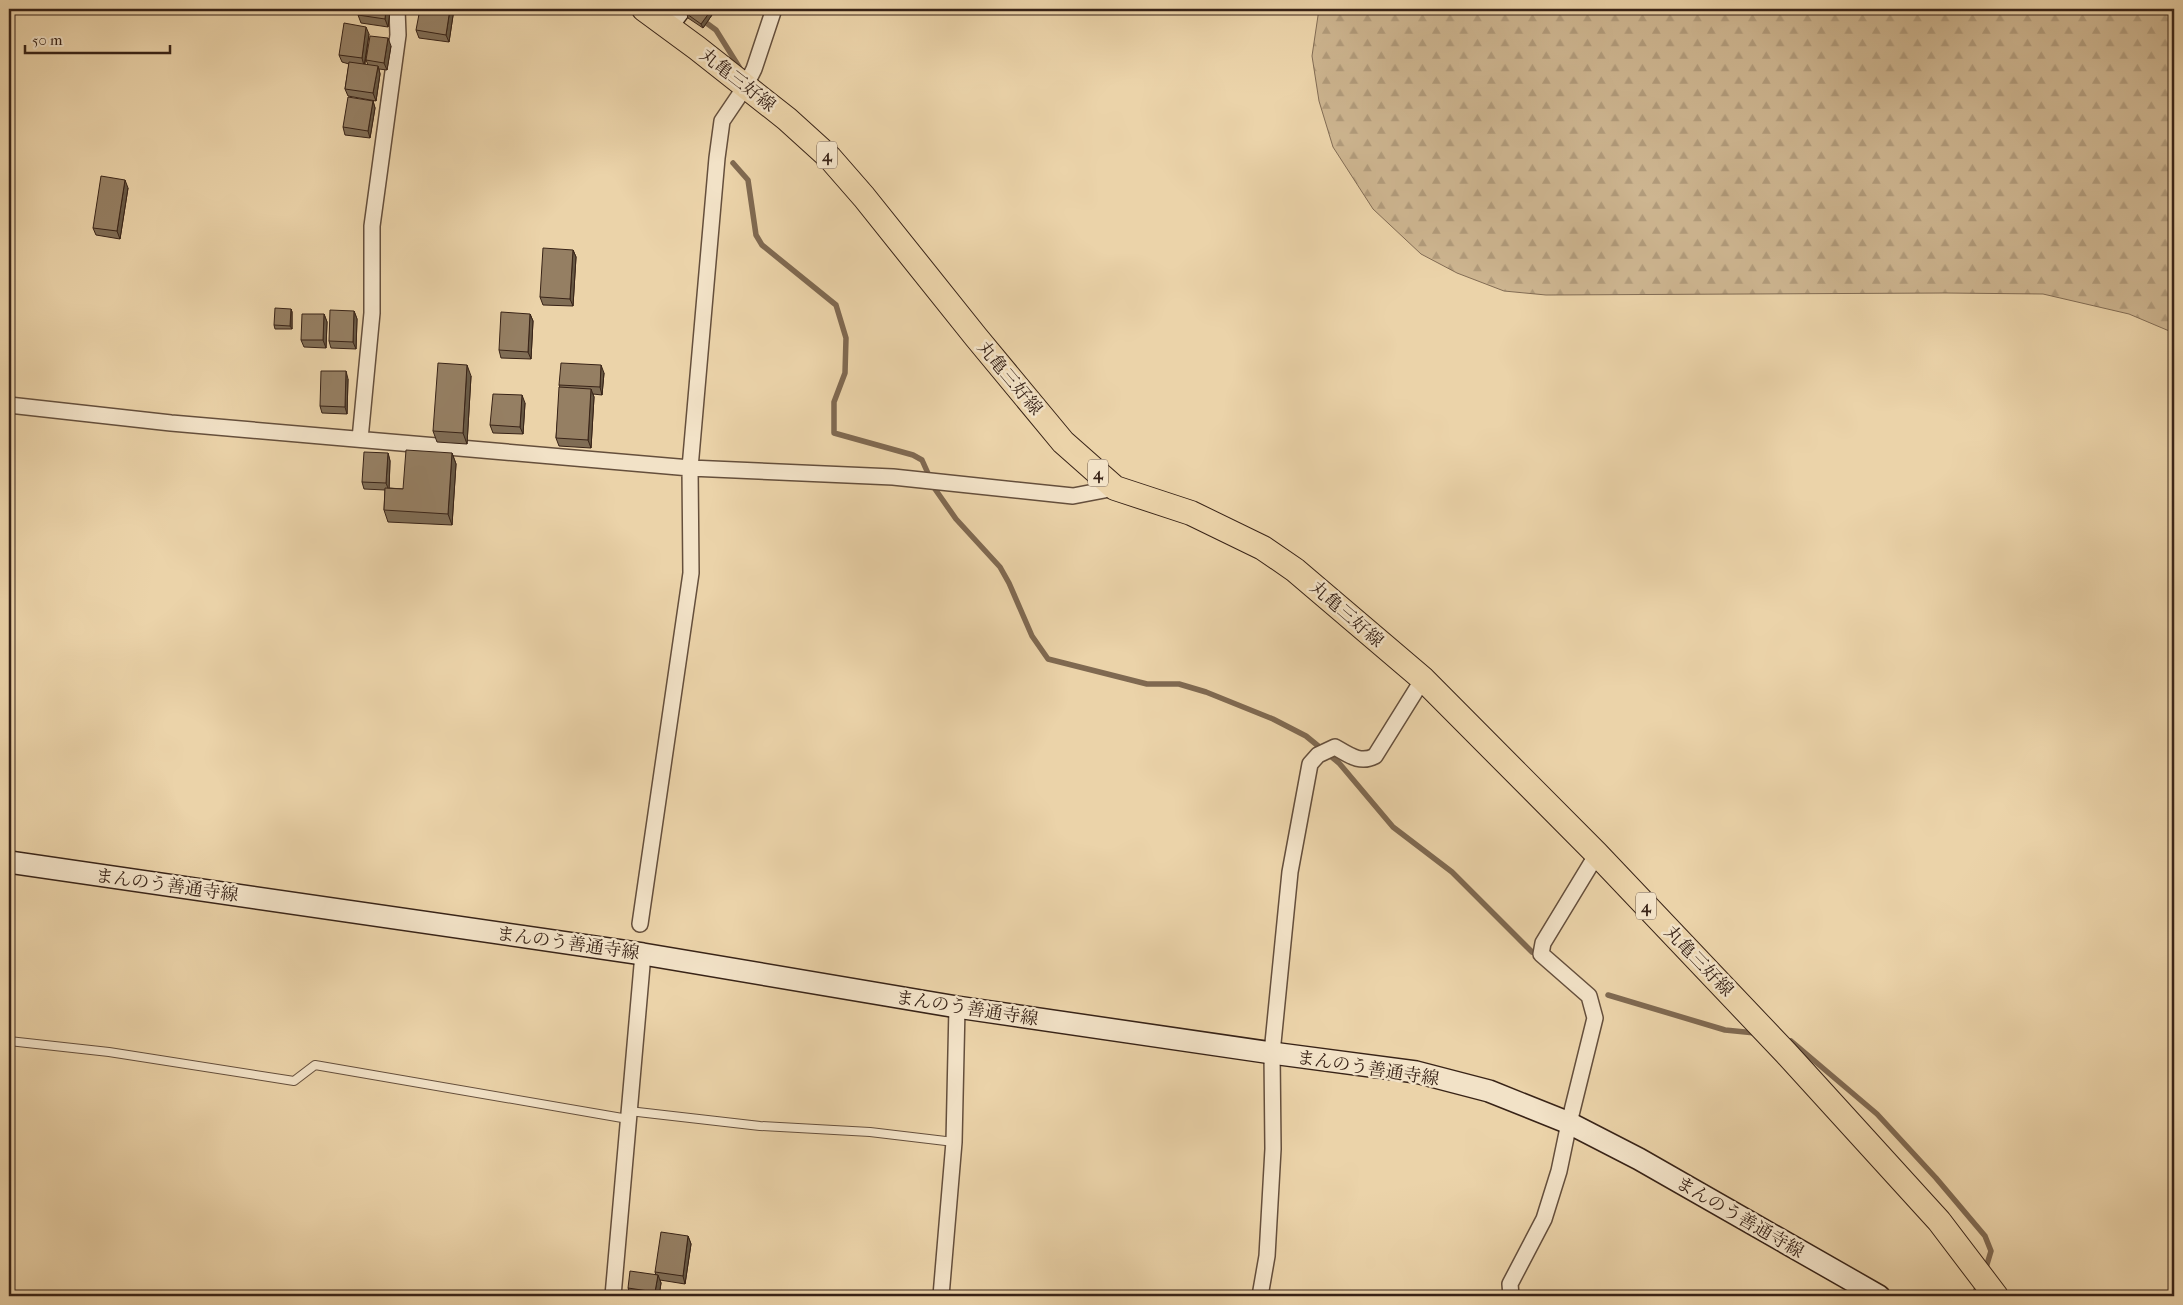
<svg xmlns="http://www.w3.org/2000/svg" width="2183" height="1305" viewBox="0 0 2183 1305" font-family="'IM FELL French Canon','Noto Serif JP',serif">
<defs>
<pattern id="forest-firs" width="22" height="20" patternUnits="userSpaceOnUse" patternTransform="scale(1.25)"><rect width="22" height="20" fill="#cdb590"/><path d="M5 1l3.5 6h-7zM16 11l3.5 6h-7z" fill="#b19b7b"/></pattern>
</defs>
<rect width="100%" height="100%" fill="#ebd3a9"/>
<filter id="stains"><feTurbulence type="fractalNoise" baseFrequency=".004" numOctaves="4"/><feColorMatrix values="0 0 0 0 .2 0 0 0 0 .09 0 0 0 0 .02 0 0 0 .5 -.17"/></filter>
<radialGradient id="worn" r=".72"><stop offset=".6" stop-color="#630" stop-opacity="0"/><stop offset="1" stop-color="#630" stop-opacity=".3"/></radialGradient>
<!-- forest -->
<path fill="url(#forest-firs)" stroke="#826c54" d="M1319,9h855v324l-45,-19 -86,-20 -98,-1 -399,2 -42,-4 -47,-18 -36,-19 -48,-45 -40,-62 -14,-46 -7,-45z"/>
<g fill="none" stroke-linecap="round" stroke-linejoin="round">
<!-- stream -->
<path stroke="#7f6951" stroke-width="5.5" d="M701,19l15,11 25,40
M733,163l15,17 8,55 6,10 74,60 10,33 -1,35 -11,29v31l79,22 9,5 13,29 21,30 44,48 9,16 23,53 16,23 99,25h32l27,8 67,27 33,17 33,27 54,64 59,45 80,80
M1608,995l117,35 30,3
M1791,1041l86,73 59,64 49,58 6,15 -6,20
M1973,1296l6,-12"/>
<defs>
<path id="lane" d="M9,1041l100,11 185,29 21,-16 313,54
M629,1111l131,15 110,6 84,10"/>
<path id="street" d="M9,405l162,18 519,45 203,9 180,19 42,-8
M360,439l12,-126v-87l26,-191 -1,-26
M640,924l51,-351 -1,-105 27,-310 5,-37 23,-34 9,-18 20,-60
M613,1296l30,-342
M941,1296l13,-154 3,-135
M1260,1296l7,-40 6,-107 -1,-96 18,-181 20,-108 8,-9 17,-8c14,8 25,17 40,9l48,-77
M1511,1296l-1,-12 34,-65 15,-48 10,-48 26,-105 -6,-22 -48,-42 2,-11 54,-89"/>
<path id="secondary" d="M667,26l13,-17
M9,862l634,92 314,53 315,46 144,19 73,19 80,32 70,36 240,137"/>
<path id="primary" d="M644,9l53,39 90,71 43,39 34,39 112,140 87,105 52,46 76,25 72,35 32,22 128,109 174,175 189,199 153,168 57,75"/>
</defs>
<!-- lane casing -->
<use href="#lane" stroke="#654f3c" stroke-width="10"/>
<!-- street casing -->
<use href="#street" stroke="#654f3c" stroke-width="18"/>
<!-- secondary casing -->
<use href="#secondary" stroke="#382317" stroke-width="24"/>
<!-- primary casing -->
<use href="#primary" stroke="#382317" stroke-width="26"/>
<!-- lane -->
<use href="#lane" stroke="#f2e2c7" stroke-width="8"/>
<!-- street -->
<use href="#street" stroke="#f2e2c7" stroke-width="15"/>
<!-- secondary -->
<use href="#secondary" stroke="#f2e2c7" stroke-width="21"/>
<!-- primary -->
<use href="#primary" stroke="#ebd3a9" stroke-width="24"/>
</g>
<!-- wall -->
<path fill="#806d55" stroke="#382317" d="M454,9l-5,33 -30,-4 -3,-8z
M690,9h23l1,3 -11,16 -15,-10 -1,-4z
M390,11l-2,16 -27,-4 -3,-8z
M369,34l-4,30 3,1 -2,-5 25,-14 -4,24 -8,-1 1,5 -4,27 -28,-5 -3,-7 4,-25 -7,-2 -3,-7z
M373,101l2,7 -5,30 -25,-3 -2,-8z
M128,188l-8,51 -24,-4 -3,-7z
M573,250l3,7 -3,49 -30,-1 -3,-8z
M291,309l1,3v17h-17l-1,-4z
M354,311l3,8 -1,30 -25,-1 -2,-7z
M324,314l3,8 -1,26 -22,-1 -3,-7z
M530,314l3,7 -2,38 -30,-1 -2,-8z
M604,373l-2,22 -9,-1 1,3 -3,51 -32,-2 -3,-8 4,-50 -1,-3z
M471,376l-4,68 -30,-2 -4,-11z
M348,379l-1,35 -25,-1 -2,-7z
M525,403l-2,31 -30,-1 -3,-8z
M388,453l2,8 -1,27 14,1 49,-36 4,11 -4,61 -64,-3 -4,-12 1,-20 -21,-1 -2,-7z
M688,1236l3,8 -6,40 -25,-4 1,3 -2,13h-28l-3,-8 28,-13 -1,-3z"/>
<!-- shaded-wall -->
<path fill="#685945" stroke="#382317" d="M386,9h3l1,2 -2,16 -3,-8z
M450,9h4l-5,33 -3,-7z
M712,9h1l1,3 -11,16 -2,-4z
M366,27l3,7 -5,32 -2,-8z
M388,38l3,8 -4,24 -3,-7z
M378,66l2,8 -4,27 -3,-8z
M373,101l2,7 -5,30 -2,-7z
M125,180l3,8 -8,51 -3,-8z
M573,250l3,7 -3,49 -3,-7z
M291,309l1,3v17l-2,-3z
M354,311l3,8 -1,30 -3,-7z
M324,314l3,8 -1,26 -3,-8z
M530,314l3,7 -2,38 -3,-7z
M467,365l4,11 -4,68 -4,-11z
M601,365l3,8 -2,22 -2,-8z
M346,371l2,8 -1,35 -2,-7z
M591,389l3,8 -3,51 -3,-8z
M522,395l3,8 -2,31 -3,-7z
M388,453l2,8 -1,30 -3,-8z
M452,453l4,11 -4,61 -4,-11z
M688,1236l3,8 -6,40 -2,-8z
M658,1275l3,8 -2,13h-2l-2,-4z"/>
<!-- building -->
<path fill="#957f63" stroke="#382317" d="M359,9h27l-1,10 -27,-4z
M420,9h30l-4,26 -30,-5z
M690,9h22l-11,15 -14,-10z
M344,23l22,4 -4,31 -23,-3z
M370,36l18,2 -4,25 -18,-3z
M349,62l29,4 -5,27 -28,-4z
M348,97l25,4 -5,30 -25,-4z
M101,176l24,4 -8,51 -24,-3z
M543,248l30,2 -3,49 -30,-2z
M275,308l16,1 -1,17 -16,-1z
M330,310l24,1 -1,31 -24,-1z
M501,312l29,2 -2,38 -29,-2z
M302,314h22l-1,26h-22z
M438,363l29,2 -4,68 -30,-2z
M561,363l40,2 -1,22 -41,-2z
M321,371h25l-1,36 -25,-1z
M559,387l32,2 -3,51 -32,-2z
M493,394l29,1 -2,32 -30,-2z
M406,450l46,3 -4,61 -64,-4 1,-22 18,1z
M364,452l24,1 -2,30 -24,-1z
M661,1232l27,4 -5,40 -28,-4z
M630,1271l28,4 -3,17 -27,-4z"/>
<g text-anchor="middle" stroke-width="5" stroke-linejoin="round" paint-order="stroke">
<!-- shield labels -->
<g fill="#f2e2c7" stroke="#705c4c" stroke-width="1">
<rect x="817" y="141.5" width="20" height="27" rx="4"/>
<rect x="1088" y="459.5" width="20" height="27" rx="4"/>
<rect x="1636" y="892.5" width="20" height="27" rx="4"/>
</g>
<g font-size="16" font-weight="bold" fill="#382317">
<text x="827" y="161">4</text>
<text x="1098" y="479">4</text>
<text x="1646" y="912">4</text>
</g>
<!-- street labels -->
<g font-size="18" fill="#382317" stroke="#f2e2c7">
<text transform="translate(738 80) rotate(38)" y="6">丸亀三好線</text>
<text transform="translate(1010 378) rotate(50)" y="6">丸亀三好線</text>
<text transform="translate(1347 614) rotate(41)" y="6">丸亀三好線</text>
<text transform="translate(167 885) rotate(8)" y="6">まんのう善通寺線</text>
<text transform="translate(568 943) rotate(8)" y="6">まんのう善通寺線</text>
<text transform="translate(1699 961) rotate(46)" y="6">丸亀三好線</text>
<text transform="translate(967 1008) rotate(9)" y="6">まんのう善通寺線</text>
<text transform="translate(1368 1068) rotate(9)" y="6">まんのう善通寺線</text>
<text transform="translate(1740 1217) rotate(30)" y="6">まんのう善通寺線</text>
</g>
</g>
<!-- margin -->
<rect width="2183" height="1305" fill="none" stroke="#ebd3a9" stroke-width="30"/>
<rect x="10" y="10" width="2163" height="1285" fill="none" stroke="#382317" stroke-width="2.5"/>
<rect x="15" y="15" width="2153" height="1275" fill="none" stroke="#382317"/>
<!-- scale -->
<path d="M25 45v8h145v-8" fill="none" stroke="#382317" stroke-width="2.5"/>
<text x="32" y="45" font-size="15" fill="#382317" stroke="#f2e2c7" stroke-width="4" paint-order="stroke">50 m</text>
<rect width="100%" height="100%" filter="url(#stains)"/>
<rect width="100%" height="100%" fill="url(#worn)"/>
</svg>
